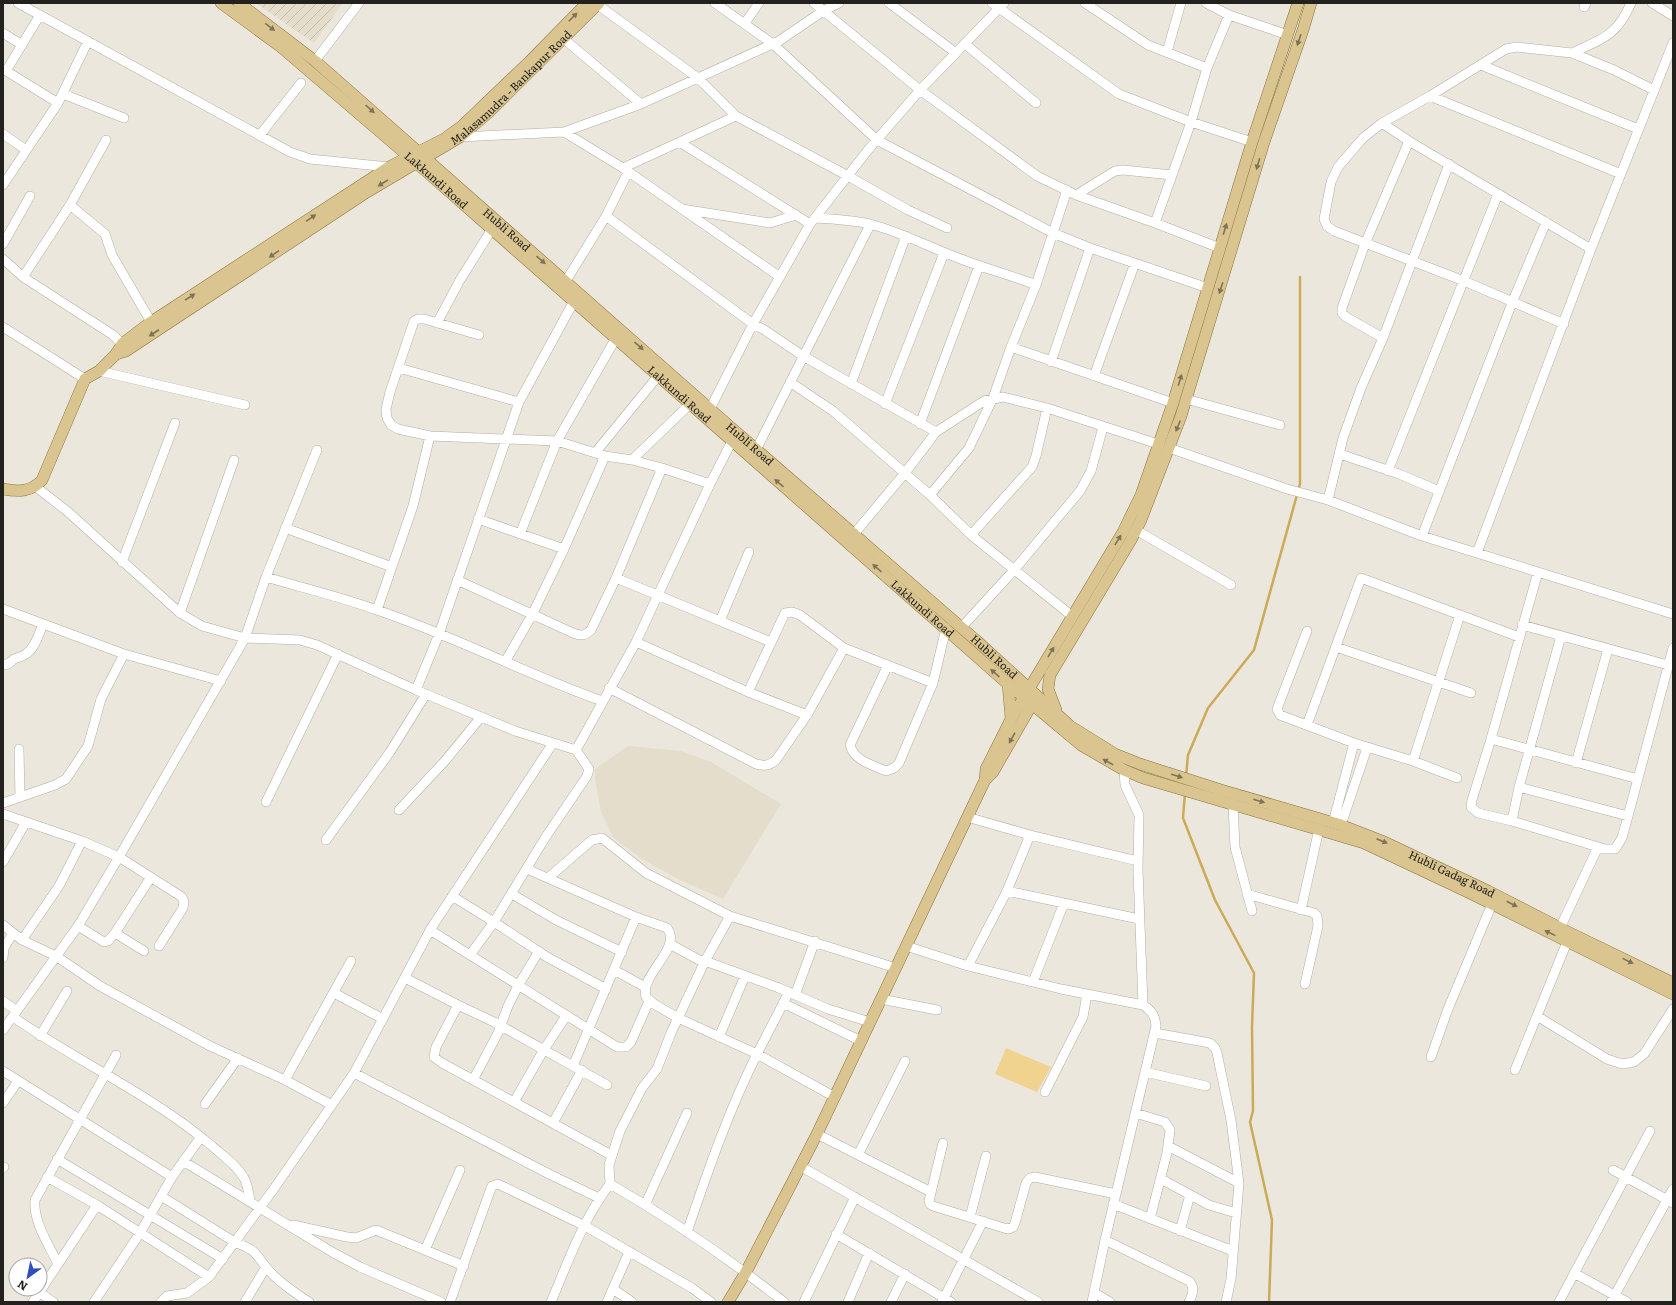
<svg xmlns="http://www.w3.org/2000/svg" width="1676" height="1305" viewBox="0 0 1676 1305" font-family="Literata,serif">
<defs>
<pattern id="industrial-furrows" width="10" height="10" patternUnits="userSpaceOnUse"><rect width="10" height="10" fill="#e4ddcb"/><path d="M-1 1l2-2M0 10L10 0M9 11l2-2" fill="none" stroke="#c3bdae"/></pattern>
</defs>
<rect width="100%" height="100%" fill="#ece7dd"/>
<!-- built -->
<path fill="#e4ddcb" d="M628,746l53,5 30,11 70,42 -58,95 -45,-20 -36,-20 -29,-22 -12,-25 -6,-32v-11z"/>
<!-- industrial -->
<path fill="url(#industrial-furrows)" d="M256,3h87l-29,40z"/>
<!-- garden -->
<path fill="#f0d38f" d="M1006,1048l45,19 -14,25 -42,-18z"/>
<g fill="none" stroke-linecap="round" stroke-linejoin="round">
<!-- stream -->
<path stroke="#cbaa58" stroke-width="2.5" d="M1186,776l2,-21 20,-47 46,-58 46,-166v-207
M1185,793l-2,25 32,82 39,73 -2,54 1,84 -3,11 22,98 -3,82"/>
<defs>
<path id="minor" d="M18,3l272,149 20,7 79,8
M715,3l58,41 104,96 176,93 37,15 118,40
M814,3l106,87 117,86 39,19 79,28 65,25
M889,3l67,50
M992,3l127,91 72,28 61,20
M1085,3l63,42 59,23
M1206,3l23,12 59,20
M1652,3l21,13
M598,5l100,73 38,38 112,60 60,34 39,18
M1584,7l2,-4
M745,23l14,-20
M3,33l19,12
M564,39l77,65
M965,44l71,59
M1167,52l14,-49
M1572,53c30,-14 45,-17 59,-50
M315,61l44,-58
M1481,65l157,64
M3,69l55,34
M6,71l34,-56
M63,94l61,24
M1430,96l191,78
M1382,123l27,18 182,108
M564,132l59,36 157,109
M3,134l23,16
M260,135l41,-52
M460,137l104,-5 77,-28 138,-63 44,-30 16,-8
M681,143l129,81
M623,168l113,-52
M3,185l55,-82 30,-62
M1076,195l39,-24 8,-1 49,5
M70,205l35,29 7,21 39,67
M682,209l88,14 26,-8
M606,216l147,108 10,5 40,27 133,76 48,-31 19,-4 44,11 111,36
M815,218c19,1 37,2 55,6 31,8 61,24 91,35 25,10 50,16 75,26
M1155,223l36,-101 16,-54 22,-53
M3,244l27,-48
M3,259l20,18 90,58 9,9
M23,277l47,-72 36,-65
M566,281l40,-65 22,-44
M437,323l23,-43 32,-51
M1564,324l-100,-43 -130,-50 -7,-5 -3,-7 7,-37 7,-15 25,-29 19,-15 48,-27 76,-47 10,-2 56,6 42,17 40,20
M3,327l82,52
M479,335l-55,-16h-6l-4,2 -24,71 -4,17 1,9 4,7 7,4 32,7 127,5 48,15 27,4 30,8 48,16
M1383,338l-37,-21 -4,-4v-5l23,-64 44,-103
M1011,347l162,56
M1051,362l39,-114
M399,368l120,34
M99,371l146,34
M1094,376l41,-113
M790,382l43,29 97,84 41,40 101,81
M851,384l55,-148
M1186,399l94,26
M885,404l59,-151
M710,409l43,-85 57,-100 58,-74 52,-60 84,-87
M920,424l59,-158
M757,448l113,-223
M1169,448l118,41 41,11 94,36 251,78
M595,453l63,-77
M1340,454l59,20 40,17
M632,460l58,-56
M1388,471l108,-272
M36,487l31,24 113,102 22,13 43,12 55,2 17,5 99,45 99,41 61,19 13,19 -2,7 -42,62 -51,84 53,35 59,32
M930,495l39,-47 24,-50 18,-51 25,-62 31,-95
M1328,500l15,-62 18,-50 22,-50 66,-174
M478,519l86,30
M285,528l107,39
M1136,530l95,55
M520,534l37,-93 59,-103
M854,534l51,-61 31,-41
M971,535l61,-68 4,-11 11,-48
M1422,536l90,-233 34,-81
M1477,553l114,-304 82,-206
M122,562l53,-139
M1538,572l-47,167 -19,61 -1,7 7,6 34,8 93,28h10l7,-11 6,-22 45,-168
M266,577c37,11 75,20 111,33 77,26 149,64 225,91
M616,578l155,64
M457,580l116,53c8,3 12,3 18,-3l25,-52 46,-110
M3,609l121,45 97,27
M377,610l36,-104 17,-70
M180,613l54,-153
M720,621l29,-69
M1522,625l146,40
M961,628l54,-59 65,-78 11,-20 12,-44
M1307,631l-30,78 3,6 74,28 59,18 44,17
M636,642l112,50 59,23
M1336,647l135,46
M505,662l27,-47 32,-66 41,-93
M3,665c6,0 7,-3 11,-6 4,-2 8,-2 12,-5 9,-6 13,-20 17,-30
M888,665l-38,80c4,16 23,20 36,26l8,-3 5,-5 34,-80 13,-55
M609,688l147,76c9,2 13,2 20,-4l31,-45 37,-67 89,35
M416,690l23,-56 80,-232 55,-101
M748,692l37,-79 7,-1 8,3 44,33
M1307,725l54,-147 158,59
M1491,739l147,40
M19,749l1,48
M576,750l60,-108 74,-158 22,-43
M1413,761l47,-146
M1576,763l32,-114
M1124,770l1,15 14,30 -1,55 5,135
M1519,787l109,29
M266,802l72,-148
M3,803l52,-18 11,-6 22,-33 13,-47 23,-45
M1233,804l2,43 17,64
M399,810l45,-48 37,-45
M3,814l79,27 37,16 -41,69 -75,104
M967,817l63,18 108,26
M1512,821l7,-34 42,-151
M1333,823l21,-80
M1341,825l26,-77
M326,840l64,-88 36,-58
M3,862l23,-40
M527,869l109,48 31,11c16,20 -28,47 -21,69l8,7 24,14 79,36c-29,58 -49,117 -70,178
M548,878l44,-38 10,-2 44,35 84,43 166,52
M1007,891l132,28
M512,894l44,26 66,32
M1247,894l67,19 3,3 1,10 -13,58
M452,896l42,26 -24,33 147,92h9l5,-5 18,-41
M1301,910l18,-81
M3,925l19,15 34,16 44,30 110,60 75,34 47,25
M78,926l26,16 4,-1 7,-8 29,18
M1560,928l38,-81
M430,930l40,25
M115,933l36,-56
M22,940l37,-54 23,-45
M670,944l29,16 6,1 25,-45
M159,946l24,-38 1,-6 -2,-5 -63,-40 126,-219 21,-61 51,-127
M906,946l62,20 93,23 82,16c9,6 12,10 13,21l-51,214 -13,62
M3,958l1,-10 9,-15
M968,966l39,-75 23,-56
M614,970l31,17
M405,978l53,27 36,17 113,63
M1033,982l31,-79
M789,992l-32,62 76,42
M334,993l49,26
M795,995l20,-54
M881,999l56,11
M3,1001l14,10
M783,1003l78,38
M458,1005l-22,42 -2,10 8,6 72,39 29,-51 23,-35
M1537,1016l70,43 15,5 12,-2 10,-8 29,-45
M13,1017c65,45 139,78 199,129 11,10 25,19 32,32 4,7 5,16 6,24
M1155,1033l55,10 5,5 2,5 14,67 8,63 -8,96 -5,23
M40,1036l27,-45
M719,1037l26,-61
M1431,1057l17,-48 44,-105
M573,1066l63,-149
M1515,1070l52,-128
M3,1071l169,106
M1145,1072l61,14
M354,1073l197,102 48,23
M285,1080l66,-119
M473,1080l25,-47 10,-27 10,-20 21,-35
M1045,1092l38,-75 4,-23
M514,1102l97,53
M3,1103l15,-22
M205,1104l33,-46
M1135,1113l30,9 5,8 -3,23 -17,66
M553,1123l29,-53
M817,1134l114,58
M943,1143l-14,58 1,3 3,2 71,22 5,1 4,-2 2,-4 11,-40 4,-5 5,-1 81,17
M1168,1146l71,37
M858,1155l47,-94
M57,1159l166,100
M183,1161l149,91 28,15 81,35
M800,1166l238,136
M3,1168l1,-1
M1613,1170l60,33
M47,1177l50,28 112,72
M1161,1179l48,26 27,8
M161,1196l75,47c20,7 18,9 30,24 9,12 30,27 43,35
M1113,1204l120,47
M645,1205l42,-92
M970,1217l16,-61
M293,1225l54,12 9,1 20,-8 88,36
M1180,1231l10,-36
M836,1234l115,68
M1105,1240l84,41c6,6 4,13 0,21
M425,1250l35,-80
M58,1264c-9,-19 -25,-42 -23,-64l81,-145
M1574,1273l53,29
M613,1289l19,13
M39,1292l14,10
M1095,1293l15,9
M33,1302l64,-97
M94,1302l46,-69 32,-56 29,-40
M161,1302l6,-6 20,-3 22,-16 64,-87 81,-117 76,-143 123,-187
M245,1302l21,-35
M450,1302l40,-111 2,-5 6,-2 87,42 107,62 19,14
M551,1302c17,-40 32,-83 59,-118
M607,1302l22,-50
M784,1302c-55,-43 -113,-83 -174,-118l-1,-19 11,-34 22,-43 15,-19 14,-36 34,-72 74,27 49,21 42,13
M804,1302l51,-105
M848,1302l21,-49
M891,1302l14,-28
M942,1302l41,-81
M1559,1302l91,-171
M1611,1302l62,-113"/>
<g id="major">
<path id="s1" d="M221,3l60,44 146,125 581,512 73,61 43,25 19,8 221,65 106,50 203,101"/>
<path id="s2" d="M239,3l76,58 33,29 388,342 242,210 92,84 45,28 25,10 81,26 120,35 41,16 106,50 84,43 101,49"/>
<path id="s3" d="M116,354l10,-3 241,-159 93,-55 29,-25 110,-109"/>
<path d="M3,489c16,3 28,3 39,-9l43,-101 14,-8 17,-17 6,-10 29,-22 238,-155 55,-28 18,-13 68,-65 57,-58"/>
<path d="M1008,684l3,34"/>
<path d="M1056,710l-8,-21 2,-14 81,-135 10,-20 40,-104 83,-274 39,-112 8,-27"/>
<path d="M985,780l1,-11 25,-50 112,-187 18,-37 32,-92 79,-261 46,-139"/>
<path d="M728,1302l18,-30 71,-138 168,-354 8,-8 42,-73"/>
</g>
</defs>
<!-- minor casing -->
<use href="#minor" stroke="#b2aea3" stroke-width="10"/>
<!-- major casing -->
<use href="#major" stroke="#8a7338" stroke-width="12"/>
<!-- minor -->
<use href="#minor" stroke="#fff" stroke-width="9"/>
<!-- major -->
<use href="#major" stroke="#dac590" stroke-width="11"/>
</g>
<!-- one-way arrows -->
<defs><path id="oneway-solid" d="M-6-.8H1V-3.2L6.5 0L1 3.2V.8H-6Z"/></defs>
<g fill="#7e7356">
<use href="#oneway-solid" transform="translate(573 17) rotate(-45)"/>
<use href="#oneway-solid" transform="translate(270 27) rotate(38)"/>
<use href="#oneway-solid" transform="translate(1299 40) rotate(109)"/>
<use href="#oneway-solid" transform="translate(370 109) rotate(42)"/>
<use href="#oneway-solid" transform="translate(1258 164) rotate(106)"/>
<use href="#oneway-solid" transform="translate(383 183) rotate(148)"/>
<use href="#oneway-solid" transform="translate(311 218) rotate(-34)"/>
<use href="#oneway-solid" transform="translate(1225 229) rotate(-73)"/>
<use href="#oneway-solid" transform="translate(274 254) rotate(146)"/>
<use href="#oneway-solid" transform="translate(541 260) rotate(41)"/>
<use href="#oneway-solid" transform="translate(1221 288) rotate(108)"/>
<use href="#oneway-solid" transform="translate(190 297) rotate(-32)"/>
<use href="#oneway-solid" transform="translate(154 333) rotate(147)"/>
<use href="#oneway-solid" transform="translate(639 346) rotate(41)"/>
<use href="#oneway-solid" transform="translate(1180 380) rotate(-73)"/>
<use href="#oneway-solid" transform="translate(1178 426) rotate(112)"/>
<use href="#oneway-solid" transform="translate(779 483) rotate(-139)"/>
<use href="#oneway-solid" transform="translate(1118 540) rotate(-59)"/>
<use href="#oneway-solid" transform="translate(877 568) rotate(-139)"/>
<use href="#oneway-solid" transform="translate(1051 652) rotate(-59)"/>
<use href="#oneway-solid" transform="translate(995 673) rotate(-138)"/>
<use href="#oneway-solid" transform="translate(1012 738) rotate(119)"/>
<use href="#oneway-solid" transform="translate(1108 762) rotate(-151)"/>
<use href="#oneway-solid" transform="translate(1177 776) rotate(18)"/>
<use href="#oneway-solid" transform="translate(1259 801) rotate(16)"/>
<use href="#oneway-solid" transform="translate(1382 841) rotate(23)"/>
<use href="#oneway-solid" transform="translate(1512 904) rotate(27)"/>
<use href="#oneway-solid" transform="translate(1550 933) rotate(-154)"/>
<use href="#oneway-solid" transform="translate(1628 961) rotate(26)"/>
</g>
<g text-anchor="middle" stroke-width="4" stroke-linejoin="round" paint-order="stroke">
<!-- street labels -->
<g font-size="11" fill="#23211d" stroke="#fff">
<text dy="4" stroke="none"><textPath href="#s3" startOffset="478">Malasamudra - Bankapur Road</textPath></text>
<text dy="4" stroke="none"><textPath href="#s1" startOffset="279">Lakkundi Road</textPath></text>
<text dy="4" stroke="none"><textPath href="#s2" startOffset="351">Hubli Road</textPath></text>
<text dy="4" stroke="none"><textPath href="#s1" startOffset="603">Lakkundi Road</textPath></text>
<text dy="4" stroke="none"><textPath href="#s2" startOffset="675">Hubli Road</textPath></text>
<text dy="4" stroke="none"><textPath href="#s1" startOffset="927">Lakkundi Road</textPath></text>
<text dy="4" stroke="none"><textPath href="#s2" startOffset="999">Hubli Road</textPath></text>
<text dy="4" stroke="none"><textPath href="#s2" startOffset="1513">Hubli Gadag Road</textPath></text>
</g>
</g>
<!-- border -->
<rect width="1676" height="1305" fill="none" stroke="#23211d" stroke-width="8"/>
<!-- north arrow -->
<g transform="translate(28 1277) rotate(213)"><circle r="19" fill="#ffffff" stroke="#a7a6a5"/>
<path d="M0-3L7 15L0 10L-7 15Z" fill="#304dbd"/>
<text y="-6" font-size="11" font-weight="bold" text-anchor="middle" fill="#23211d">N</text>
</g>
</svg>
